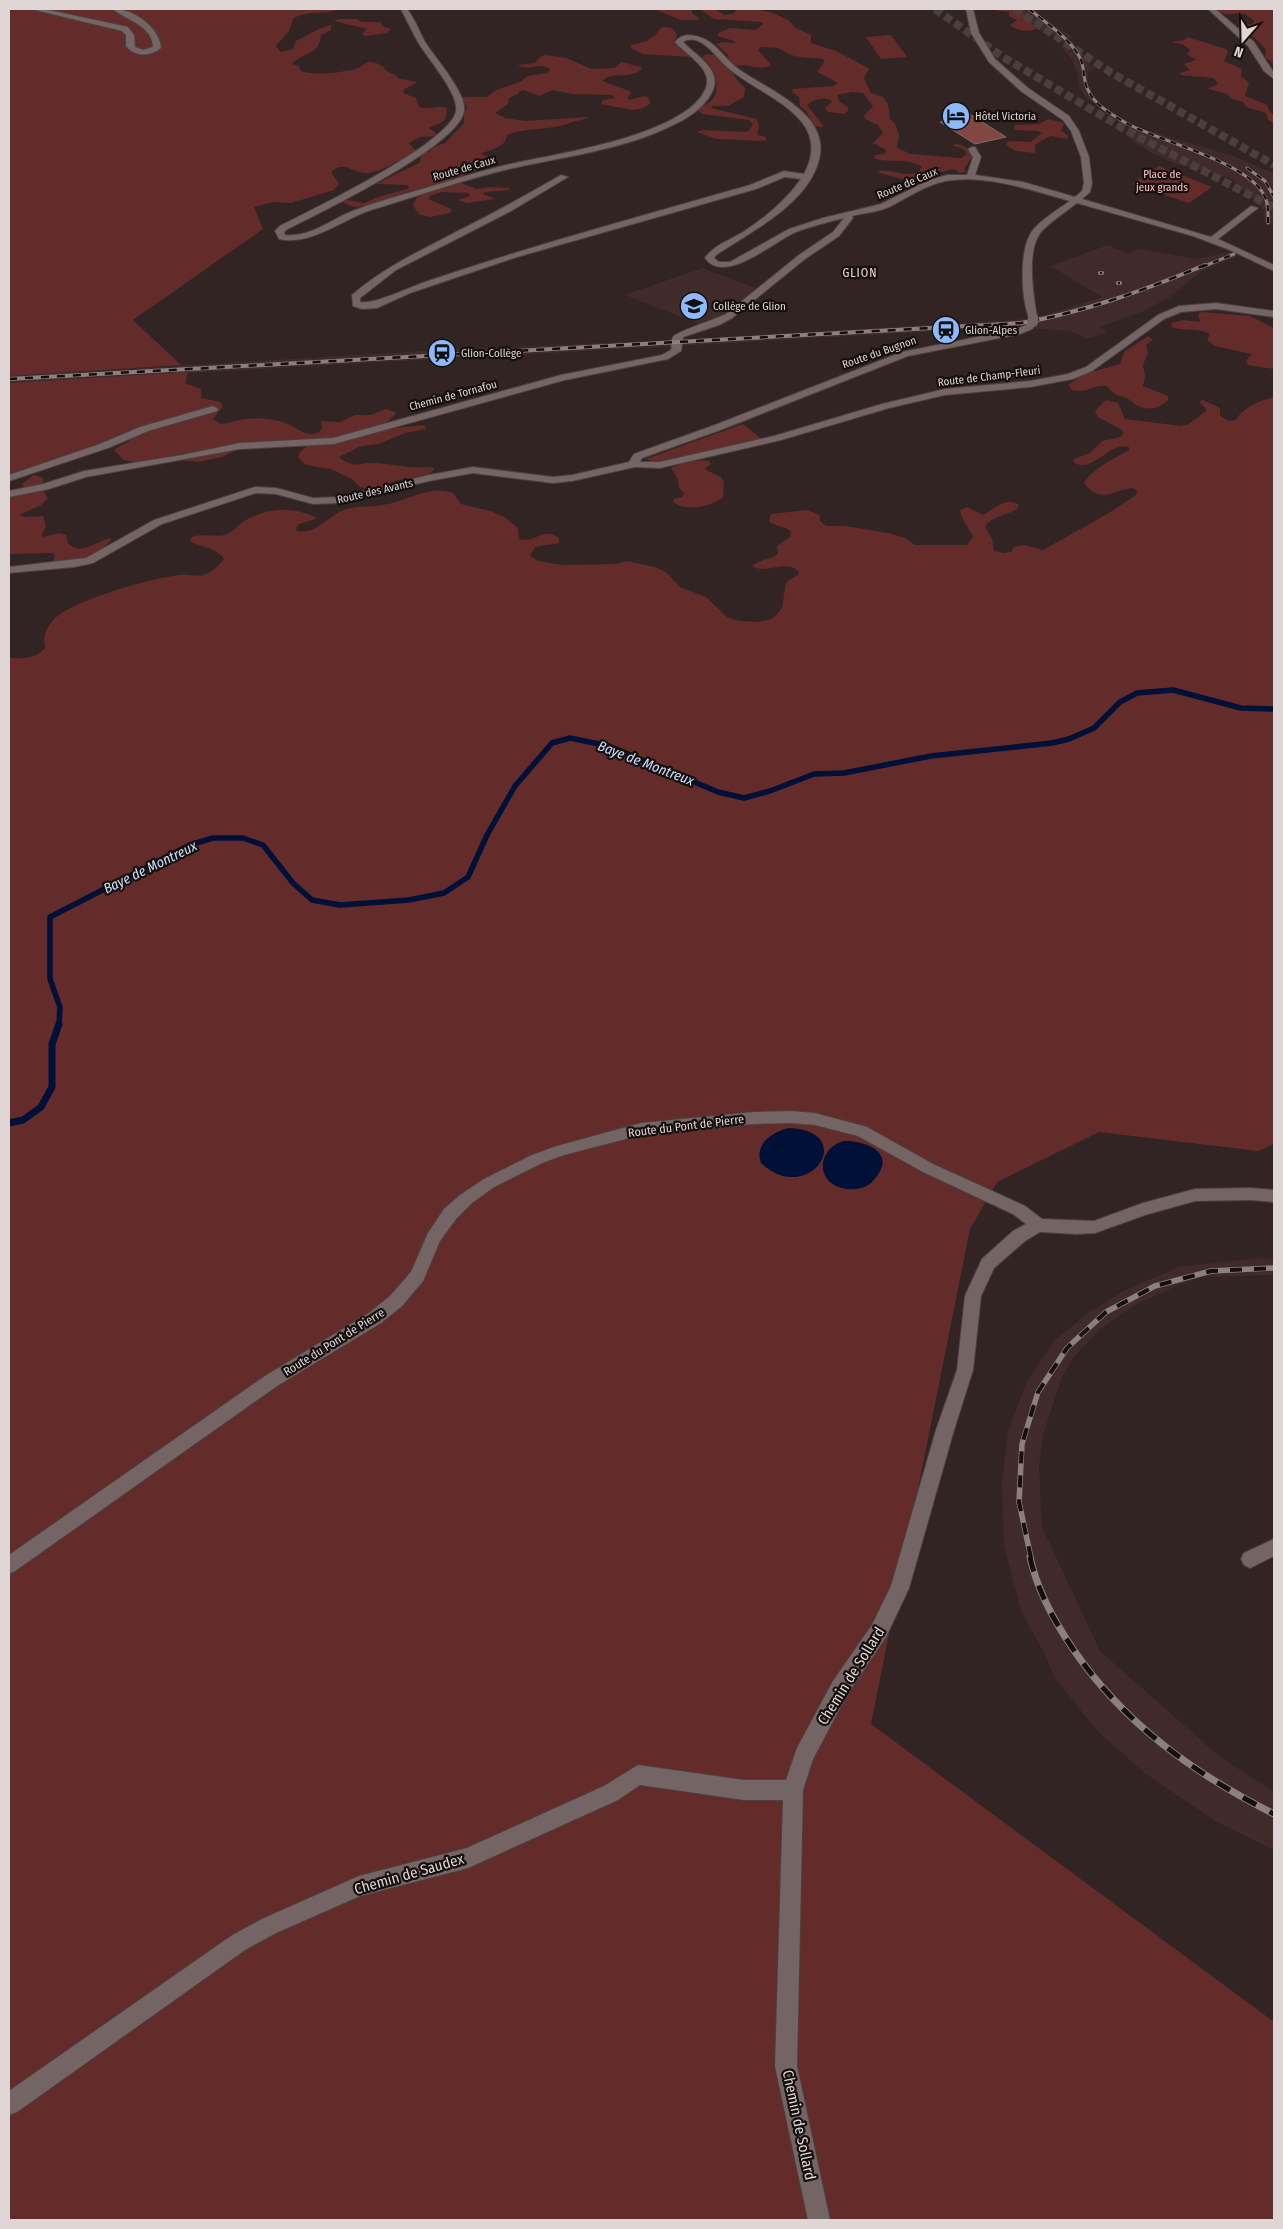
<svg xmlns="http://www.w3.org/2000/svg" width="1283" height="2229" viewBox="0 0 1283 2229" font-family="'Fira Sans Condensed',sans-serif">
<rect width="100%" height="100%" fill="#312422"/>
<!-- built -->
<path fill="#402b2a" d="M1021,9h14l5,7 33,21 -5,2 13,11 7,13 7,6 -6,2 -2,8 8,21 15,11 19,12 17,7 87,26 41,17v46l-3,5 -7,-2v-11l-2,-3 -31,-30 -58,-15 -21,-10 -24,-15 6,-10 -48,-30 -7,-12 -2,-14 -4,-9 1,-1 -13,-15 4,-2 -13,-11 -16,-5 -2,-5 -14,-5 7,-4 -5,-3z
M1108,245l20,9 12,-5 56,10 34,-7 8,4 -36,15 -32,26 -26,14 -44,16 7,5 -20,7 -17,-8 -55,-4 -1006,56v-7l412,-25 251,-11 345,-20 30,-5 55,-18 -52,-31z
M702,268l54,20 -32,29 -20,9 -79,-31z
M1257,1258l17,1v16l-72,2 -26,9 -41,19 -34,23 -28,30 -11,19 -19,58 -4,31 3,61 58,124 119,105 55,36v58l-59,-29 -69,-47 -50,-44 -43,-55 -6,-17 -26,-47 -17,-66 -2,-62 6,-52 19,-50 28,-41 33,-27 37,-23 54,-23z"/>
<!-- green -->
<path fill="#632c2a" d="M9,9h332c-15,6 -33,1 -47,9l-5,13 -13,15 5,6 12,-3 3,-8 23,-12 12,-4v5l-10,5c-2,21 -17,16 -29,29l7,2 2,5c15,5 35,2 51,-1 15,-3 12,-15 32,-3l1,3 12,6v2l20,4c-4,5 -13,4 -14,11l13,5 3,9c10,4 18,-3 28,1 0,16 -6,14 -18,20l8,6v2l-17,1 -11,6c4,7 13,11 22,8v-3l14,-5 19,-20v-10l3,-6 -6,-10h26l9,-7 24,-8 8,-6 19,-3 3,-3c-10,-10 -22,3 -32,-5l17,-2 5,-6 5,-2 22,3 24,11 24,-1 6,-6 20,5 1,2c-12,11 -27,1 -40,12l28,10 1,3 -4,4 2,2 15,-4 5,2 1,6 -9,5 -9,1 -31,-6 2,-4 12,-2 -3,-3 -40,-1 -20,-4 -13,6 -15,-6 -5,1v2l-10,5 -1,6 -13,9 10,5 20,3 64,-4c-7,4 -13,3 -19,6 -21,8 -45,4 -63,12 -1,13 -17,14 -26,19l14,5 -4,8 -21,4 -11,8 2,4 16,6 12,-2 20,1v2l-24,2 -2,2 12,5 -28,4 -9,-3 12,-4 -2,-3 -26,-1 -12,4 -2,3 24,10 -2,4 -20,4 -10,-2 -7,-9 4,-9 6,-3 -5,-4c-23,1 -58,28 -76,11l5,-1 17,3 17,-7 27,-7 1,-2 -1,-2 -32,-1 43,-21 2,-6c-20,-3 -34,14 -53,16 -14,2 -23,-14 -37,-1l8,12 -5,6 -43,13 -17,-1 -20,5 9,22 -130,91 48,45 -172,11v-350l2,-2 -2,-2z
M654,9h37l1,4 7,5 -1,2h-17z
M700,9h14l11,6 9,-2 2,-3 19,-1 16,3 17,8 8,8 15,7v8l25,8 32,17 1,2 -5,8 7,15 12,4 5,7 2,15 5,5 4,11 -2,13 14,6 50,4 6,-4c-3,-6 -8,-7 -14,-8l2,-2 7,1 10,7v5l-8,12 2,3 -7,1 -4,-4 -14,3 -5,-2 6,-3c-10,0 -9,6 -15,12l-16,2 -32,-8v-2c14,-3 32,11 43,-4 -14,-10 -33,-3 -48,-9l2,-3 10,-2v-3l-13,-7 10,-10 -5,-8 -13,-6 -1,-3 9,-10 -10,-13 -11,-1 -15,3 2,6 9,6v4l-4,3 -16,-2 -3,-4 7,-6 -1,-2c-9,-3 -17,-1 -24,5l16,20 -1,2 -8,-1 -8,-15 -6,-5 -1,-9 -7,-5 1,-3 40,-3 4,-2 -1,-2 -19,-10 7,-10 -1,-3 -23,-2 -9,-2 -13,-7 -17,-1 -3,3 13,15c-13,8 -27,-6 -41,4 3,7 9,13 15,19l-1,9 -16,9h-15l-2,2 46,11 2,8 -2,8 9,2v4l-49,-2 -21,-7 7,-2 43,2 3,-1 4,-7 -4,-4 -47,-6 -5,-5c4,-3 10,-4 14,-8 11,-12 4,-35 -9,-43l1,-2 4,-2 20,3 2,-1 -13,-12 6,-2 13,1 -1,-2 -16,-5v-3l12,-5 26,2 7,-6 -1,-2 -48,-3z
M986,9h35l1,3 6,4 -8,3 10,2 6,8c-8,3 -19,2 -26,-4l7,-5 -8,-4v-4z
M1216,9h58v55l-9,-7 1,-7c-8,-10 -17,-18 -28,-22l2,-3 12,-1 2,-3c-15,-16 -24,1 -38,-12z
M338,19h19l5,3h18l4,5 7,2 -4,4 -22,3 -3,-2 5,-5 -33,-8z
M662,27l10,1 5,7 -3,8 18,14 -49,-3 -12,-6v-3l16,-4 8,-6z
M891,35l16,22 -26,2 -15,-22z
M1187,37l39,12 2,3 -4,9 18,8 -1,7 8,7 -4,13 22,9 3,7 4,3v8l-6,-3 -2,-7 -20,-6 -3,-5 -11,-3 -5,-5 -19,-5 10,-5 -4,-6 -34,-3v-2l10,-3 -6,-6 12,-4 -9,-6 3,-4 -8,-6 -11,-2 13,-2z
M1048,119l16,4 -3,7 7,6 -1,3 -17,-3 -15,9v8l-19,-2 -10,-6 2,-4 22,1 12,-9 -4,-2 -22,-1 -2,-1 1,-4 24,-1z
M1159,166l53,21 -23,16 -57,-19z
M1201,312l49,4 24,12v41l-26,-4 -2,-4 6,-7 -37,-8 -8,-6 3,-6c-11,-7 -26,-2 -38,-7l-1,-4 12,-3 17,2 -2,-8z
M1148,336l5,4 -7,5 2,8 -5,12 2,11 -2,10 25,10v4c-9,9 -19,11 -32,5 -3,-2 -6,-6 -10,-7 -9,-3 -13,-4 -19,-12 -15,-2 -18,8 -35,4l-4,-5 16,-11 36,-10 4,-12z
M188,372l-3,11 16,6v9l19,4 3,4 -10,13 8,5c7,0 12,-3 19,-4 14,-3 30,-2 43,2 12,3 27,21 39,7l-1,-8 19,1 15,-7h16l15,-6 9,3v3l-12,10 5,4 35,-4 3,2v2l-21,4 -26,11 -18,2 -22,11 2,2c17,10 17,3 34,4 21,1 32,6 56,4l4,2 -8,6 -29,5 -22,8 -8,1 -8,-2 -8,-8 -21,-10 -25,-4 -8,-8 2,-5 8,-7v-4l-9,1 -16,5 -44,2 -17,8 -24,5 -32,-3 -14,6 -29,-5c-2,-3 -7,-7 -9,-10 9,-7 13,-4 20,-15l-125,42v-94z
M1274,397v747l-16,7 -159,-19 -102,50 -27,47 -99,495 403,298v198h-1265v-1562c14,0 25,2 36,-10 -3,-13 3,-25 14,-33 23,-17 92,-37 121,-40 9,-1 18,3 26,-1 8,-3 13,-9 18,-15 -9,-12 -20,-11 -33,-17l-1,-3 4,-3c10,-2 21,1 31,-1 8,-3 13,-10 19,-14 24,-13 46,-15 71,-4l1,2 -17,5 -3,4 1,3c19,4 30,-15 47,-21 12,-5 26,-3 38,-5 25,-3 46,-21 71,-12l8,11 29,7 16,7 12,10 1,11c17,5 23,-13 40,-1v5l-24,4 -5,9 8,5 24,4 54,-1 11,-3 28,6 11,5 14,15 26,10 21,20 12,4 18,1 14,-3 7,-6 4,-5 4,-25 3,-3 9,-5 1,-3c-12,-14 -33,3 -47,-6 7,-7 19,-6 26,-12l-1,-8 13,-9 1,-6c-6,-4 -15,-5 -22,-9l2,-8 36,-4 13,5v6l6,5h19l43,7 17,5 10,7h52l6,-8c-4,-8 -12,-19 -13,-27l7,-3 16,8c10,-5 24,-20 36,-10l-2,4c-11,7 -24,6 -32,18l7,12 2,12 10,2 7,-1 3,-5 10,-2 19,5 66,-37 27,-18 1,-4 -3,-3c-17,0 -34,18 -50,-5 7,-13 32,-26 45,-33v-3c-20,-6 -36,28 -56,15l1,-3 16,-6 12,-12 19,-4 2,-3 -1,-4 -24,-13 -3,-6 11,-11 12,3 7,16 56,7 8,-2 18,-14 -7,-7v-2l3,-1 17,8v7c5,5 9,7 16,5 6,-12 25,-20 38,-23z
M743,424l20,16 -108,22 -9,-3z
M691,460l18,1 2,3 -6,4 1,2 15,7 3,5 -1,15c-12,10 -37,15 -50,5l1,-3 8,-2 2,-4 -5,-5 -1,-9 -7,-11z
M34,475l9,3v12l5,8 -7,7 -22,10 6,2 18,-1 3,11 -4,7 1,3 16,-4 7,2 2,8c13,14 30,-3 43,-5v2l-10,11 -11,5 -24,7 -13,-1 2,-7 -2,-2 -44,1v-61l15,-4 -2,-5z"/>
<!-- water -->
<path fill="#001037" d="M789,1128c71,3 20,80 -28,35 -7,-19 11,-31 28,-35z
M844,1141c25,0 54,13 29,40 -11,13 -43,11 -49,-8 -5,-15 7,-29 20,-32z"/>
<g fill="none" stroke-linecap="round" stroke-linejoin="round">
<!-- stream-far1 -->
<path stroke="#001037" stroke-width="5.5" d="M59,1025l1,-18 -10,-28v-62l140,-72 23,-7h30l20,7 30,38 19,17 28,5 69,-5 35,-7 24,-16 19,-42 28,-49 37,-43 18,-5 39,8 109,46 26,6 26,-7 44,-17 30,-1 87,-17 121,-13 17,-4 25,-11 26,-26 17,-9 36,-3 68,18 33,1"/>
<!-- stream -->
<path stroke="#001037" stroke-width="7" d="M9,1123l14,-3 18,-13 11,-20v-43l7,-20"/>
</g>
<!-- building -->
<path fill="#824743" stroke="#7c6c6a" d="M968,113l38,24 -31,7 -35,-22z"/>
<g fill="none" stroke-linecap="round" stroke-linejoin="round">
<!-- highway-tunnel -->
<path stroke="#4b3f3d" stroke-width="8" stroke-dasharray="8 4" stroke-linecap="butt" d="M935,9l68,48 121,72 150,79
M1015,9l95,63 164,93"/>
<defs>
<path id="minor" d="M31,9h13l84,18 6,8 1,12 8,3 10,-3c-1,-22 -26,-26 -40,-38 20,-1 47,19 48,39 -11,9 -26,9 -35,-2v-11l-4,-4z
M401,9h6c8,10 12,22 18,33 10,16 42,51 39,69 -5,35 -145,102 -178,119l-2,2 1,3c25,3 48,-17 70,-25 30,-11 61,-19 91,-28 23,-7 46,-14 69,-19 46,-10 169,-28 190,-73 10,-21 -19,-35 -30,-48 6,-8 16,-8 24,-5 17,5 25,21 38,31 27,20 90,43 83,87 -8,47 -68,76 -104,100l-2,3 5,4h11l59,-33 34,-11 58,-14 48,-24 18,-5h20l6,-18 -5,-8 4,-2h3l6,10 -6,18 48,7 52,15 7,-6 2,-8 -3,-26 -10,-26 -8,-11 -41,-28 -33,-30 -18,-29 -5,-24h7l6,24 16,26 33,29 41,28 10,15 10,26 3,26 -2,9 -8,7 129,38 40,-31 7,2 -40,31 56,26v6l-44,-21 -37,-14 -116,-33c-10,8 -32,22 -38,32 -13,20 -5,66 -1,87l-6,7 -12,5 -112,22 -185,73 -81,29 -2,4h20l114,-26 108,-32 63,-15 85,-8 38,-7 18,-7 72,-52 21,-9 37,-3 58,8v6l-58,-8 -35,3 -17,7 -72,52 -19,8 -43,8 -85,8 -56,13 -108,32 -121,28 -25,-1 -63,14 -19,2 -80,-10 -44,8 -90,22 -26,1 -37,-10 -20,-1 -94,31 -69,39 -19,4 -65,6v-6l77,-9 68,-38 101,-33 21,1 37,10 26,-1 90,-22 44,-8 80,10 19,-2 57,-13 5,-8 81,-29 187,-73 115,-23 9,-4 4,-5c-9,-19 -11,-69 1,-87 6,-11 28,-24 39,-32 -39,-11 -93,-30 -132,-18 -17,5 -33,16 -49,24 -11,5 -25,6 -37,9l1,2 -14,18 -34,23 -73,59 -13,7 -36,12 -2,14 -13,8 -103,21 -231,64 -94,5 -154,28 -37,12 -40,8v-6l34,-7 41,-13 98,-16 58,-12 93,-5 228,-63 101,-20 9,-5c1,-4 0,-10 2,-13 2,-5 44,-18 53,-23l73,-59 34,-23 11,-14c-16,4 -32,8 -48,14 -22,9 -71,54 -91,26 9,-13 25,-18 38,-26 22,-14 43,-32 58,-53l-16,-2 -29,12 -239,68 -107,36 -33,15 -15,1 -9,-3 -1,-11c32,-28 70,-45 108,-65 34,-17 68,-36 101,-55l7,2 -57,34 -115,59 -36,28v4c14,3 52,-16 68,-21 106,-36 214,-65 322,-96l34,-14 20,3c33,-62 -53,-79 -83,-113 -9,-10 -24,-28 -38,-19 12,13 39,27 30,48 -10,23 -38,35 -60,44 -46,18 -96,24 -144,35 -46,11 -92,27 -138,41 -30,10 -60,36 -92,29l-4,-8 5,-5c31,-16 171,-83 176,-115 3,-18 -29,-53 -38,-69 -6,-11 -12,-23 -17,-33z
M1208,9h7l39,33 20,31v6l-10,-8 -16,-25z
M213,406l5,3 -1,2 -69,20 -40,17 -99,33v-6l91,-31 40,-17z
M791,1111l24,2 52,14 66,37 92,42 17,13 52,2 49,-18 52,-14 55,-1 24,2v12l-24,-2 -55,1 -50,14 -50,18 -18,1 -37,-2 -15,9 -31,27 -13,28 -8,74 -19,60 -45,158 -23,49 -39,58 -34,64 -10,31 -6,276 33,154h-22l-33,-154 8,-266h-39l-104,-15 -22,15 -150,68 -108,28 -84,37 -31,17 -228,162 -8,3v-24l222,-155 31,-17 97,-43 108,-28 137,-62 34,-21 106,15h42l11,-32 36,-67 39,-56 19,-39 45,-156 21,-60 8,-74 17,-37 31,-28 13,-7 -13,-10 -90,-42 -65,-36 -43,-11 -24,-2 -37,1 -113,11 -77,20 -22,8 -48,24 -22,16 -16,16 -16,22 -17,40 -21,25 -21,17 -104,63 -262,185 -6,3v-19l256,-179 104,-63 21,-17 21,-24 17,-39 16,-24 16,-14 24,-16 48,-24 25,-9 84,-23 113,-11z
M1274,1539v17l-24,12 -6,-3 -3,-6 3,-6z"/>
</defs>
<!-- minor casing -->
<use href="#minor" stroke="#4b4140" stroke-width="2"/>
<!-- minor -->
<use href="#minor" fill="#746463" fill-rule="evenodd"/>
<defs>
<path id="rail-far3" d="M1029,9c17,14 38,27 50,47 5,8 4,16 6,25 4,21 24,32 41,42 34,19 124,39 139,74 4,9 3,17 3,26
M1247,168l18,13 9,16
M1202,267l32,-13"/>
<path id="rail-far2" d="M1100,273h2
M1118,283h2
M9,379l1012,-56c64,-11 124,-33 184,-58"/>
<path id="rail-far1" d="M1031,1558l-12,-56 3,-58 16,-52 29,-44 39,-36 49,-26 56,-15 63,-3"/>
<path id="rail" d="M1030,1557c7,33 24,64 43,92 51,75 122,125 201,165"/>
</defs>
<!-- rail-far3 casing -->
<use href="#rail-far3" stroke="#8b807f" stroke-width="3"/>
<!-- rail-far2 casing -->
<use href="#rail-far2" stroke="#8b807f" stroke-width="4"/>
<!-- rail-far1 casing -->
<use href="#rail-far1" stroke="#8b807f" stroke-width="5.5"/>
<!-- rail casing -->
<use href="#rail" stroke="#8b807f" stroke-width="7"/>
<!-- rail-far3 -->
<use href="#rail-far3" stroke="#150f0e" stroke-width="2" stroke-dasharray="6" stroke-linecap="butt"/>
<!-- rail-far2 -->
<use href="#rail-far2" stroke="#150f0e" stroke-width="2.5" stroke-dasharray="8" stroke-linecap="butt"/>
<!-- rail-far1 -->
<use href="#rail-far1" stroke="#150f0e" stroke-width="4" stroke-dasharray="12" stroke-linecap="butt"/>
<!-- rail -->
<use href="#rail" stroke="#150f0e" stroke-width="5" stroke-dasharray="15" stroke-linecap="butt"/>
<defs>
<path id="minor-bridge" d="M1033,318v4"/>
</defs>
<!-- minor-bridge casing -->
<use href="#minor-bridge" stroke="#4b4140" stroke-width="11" stroke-linecap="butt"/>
<!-- minor-bridge -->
<use href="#minor-bridge" stroke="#746463" stroke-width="10"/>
</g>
<!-- icons -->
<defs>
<symbol id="hotel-disc" viewBox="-11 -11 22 22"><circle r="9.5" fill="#8db9fc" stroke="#150f0e"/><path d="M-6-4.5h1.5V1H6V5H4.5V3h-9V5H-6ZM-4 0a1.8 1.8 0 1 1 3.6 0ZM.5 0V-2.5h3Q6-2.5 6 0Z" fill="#111"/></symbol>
<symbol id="school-disc" viewBox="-11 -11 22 22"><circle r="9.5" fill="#8db9fc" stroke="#150f0e"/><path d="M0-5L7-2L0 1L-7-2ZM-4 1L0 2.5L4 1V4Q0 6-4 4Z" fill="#111"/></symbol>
<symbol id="station-disc" viewBox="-11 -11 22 22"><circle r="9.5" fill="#8db9fc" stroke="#150f0e"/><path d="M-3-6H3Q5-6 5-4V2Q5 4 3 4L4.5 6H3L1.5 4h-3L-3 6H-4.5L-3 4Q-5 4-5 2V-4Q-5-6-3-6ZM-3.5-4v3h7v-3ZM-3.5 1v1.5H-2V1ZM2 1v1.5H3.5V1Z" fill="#111"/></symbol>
</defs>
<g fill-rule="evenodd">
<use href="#hotel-disc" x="940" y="100" width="32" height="32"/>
<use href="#school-disc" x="678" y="290" width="32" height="32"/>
<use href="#station-disc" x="930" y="314" width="32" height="32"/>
<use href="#station-disc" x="426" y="337" width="32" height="32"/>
</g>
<g text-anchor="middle" stroke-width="4.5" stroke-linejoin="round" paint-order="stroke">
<!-- far-poi labels -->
<g font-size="11" fill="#ded5d4" stroke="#150f0e" text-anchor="start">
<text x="975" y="120">Hôtel Victoria</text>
<text x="713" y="310">Collège de Glion</text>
<text x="965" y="334">Glion-Alpes</text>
<text x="461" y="357">Glion-Collège</text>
</g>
<!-- far-street labels -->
<g font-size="11" fill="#ded5d4" stroke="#150f0e">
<text transform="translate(464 168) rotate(-16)" y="4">Route de Caux</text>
<text transform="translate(907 183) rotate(-23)" y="4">Route de Caux</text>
<text transform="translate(879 352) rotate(-19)" y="4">Route du Bugnon</text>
<text transform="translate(989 376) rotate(-7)" y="4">Route de Champ-Fleuri</text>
<text transform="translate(453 395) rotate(-15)" y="4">Chemin de Tornafou</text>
<text transform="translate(375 491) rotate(-13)" y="4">Route des Avants</text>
</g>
<!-- far-park labels -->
<g font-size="11" fill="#ffc5c0" stroke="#150f0e">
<text x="1162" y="178">Place de<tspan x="1162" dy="13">jeux grands</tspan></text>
</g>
<!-- far-quarter labels -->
<g font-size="12" letter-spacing="1" fill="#eedcda" stroke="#150f0e">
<text x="860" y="277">GLION</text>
</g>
<!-- street labels -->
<g font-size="12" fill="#ded5d4" stroke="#150f0e">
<text transform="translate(686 1126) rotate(-7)" y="4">Route du Pont de Pierre</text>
<text transform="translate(334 1342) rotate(-32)" y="4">Route du Pont de Pierre</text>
</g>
<!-- water labels -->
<g font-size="14" font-style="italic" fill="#cde0fc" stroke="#150f0e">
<text transform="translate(646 763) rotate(21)" y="5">Baye de Montreux</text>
<text transform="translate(150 867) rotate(-26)" y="5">Baye de Montreux</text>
</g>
<!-- near-street labels -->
<g font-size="15" fill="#ded5d4" stroke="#150f0e">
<text transform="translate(851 1676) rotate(-58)" y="5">Chemin de Sollard</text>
<text transform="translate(409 1874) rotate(-16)" y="5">Chemin de Saudex</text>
<text transform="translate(799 2125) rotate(78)" y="5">Chemin de Sollard</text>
</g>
</g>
<!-- border -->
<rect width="1283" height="2229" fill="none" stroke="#ded5d4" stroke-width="20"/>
<!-- north arrow -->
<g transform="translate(1243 40) rotate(200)" stroke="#150f0e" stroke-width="4" paint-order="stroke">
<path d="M0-4L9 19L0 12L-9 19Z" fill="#ded5d4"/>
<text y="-8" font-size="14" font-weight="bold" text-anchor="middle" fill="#ded5d4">N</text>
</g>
</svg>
